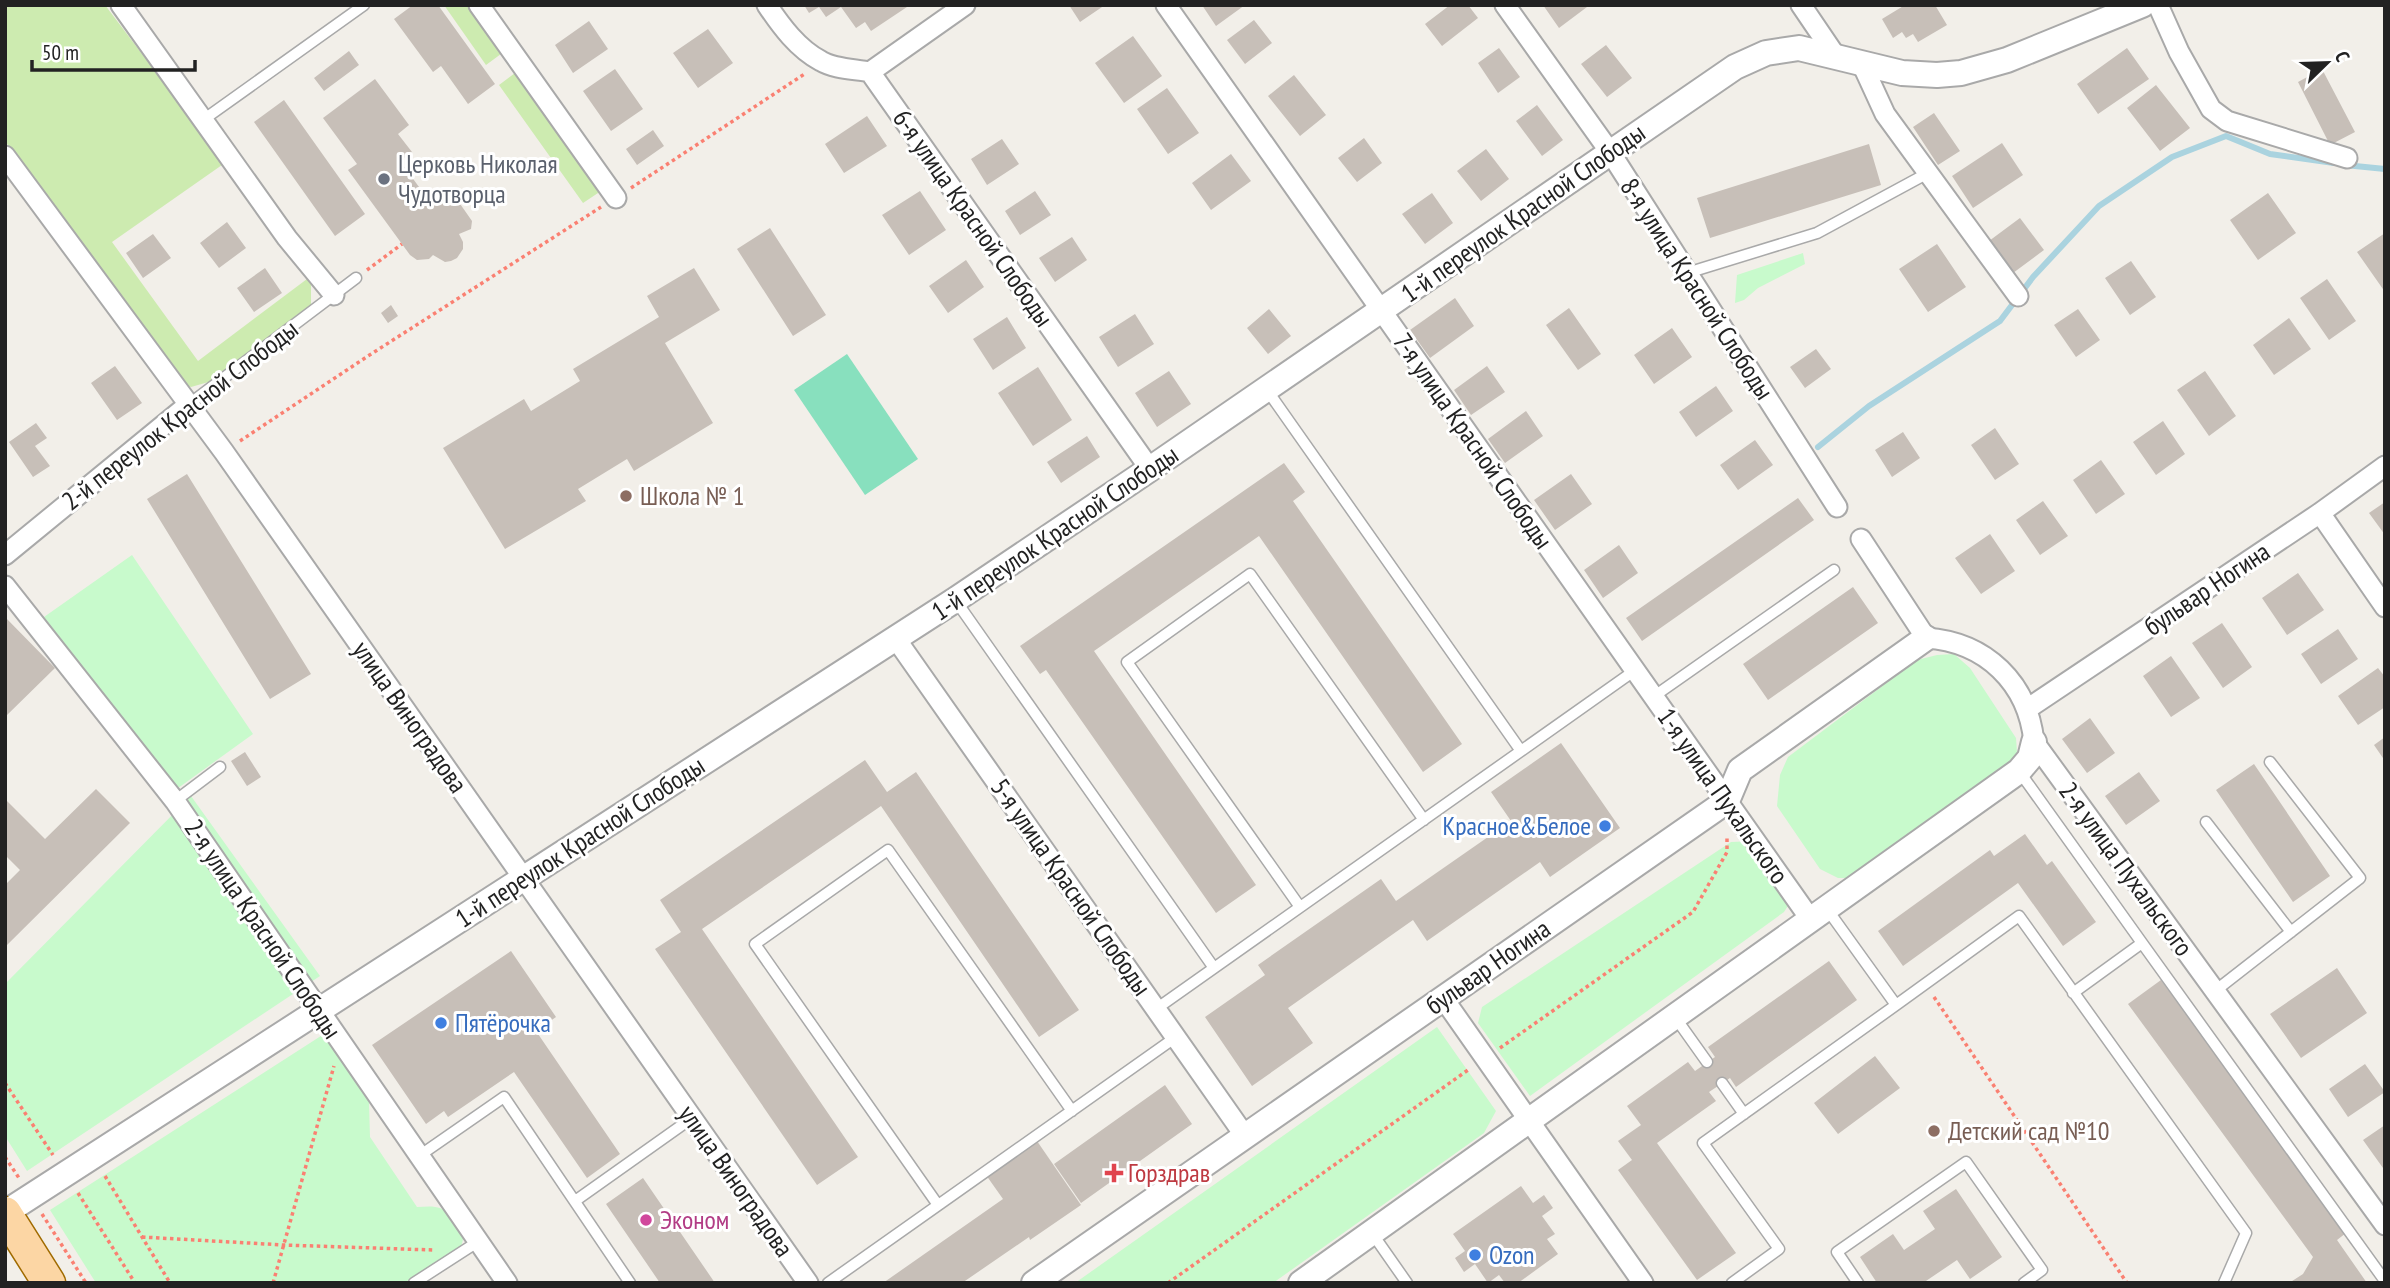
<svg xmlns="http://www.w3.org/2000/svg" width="2390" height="1288" viewBox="0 0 2390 1288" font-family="'PT Sans Narrow',sans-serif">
<rect width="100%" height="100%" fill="#f2efe9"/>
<!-- grass -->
<path fill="#cdebb0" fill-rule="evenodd" d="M5,5h100l206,272v28l-99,76 -21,6 -11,-4 -175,-242zM222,165l85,114 -109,82 -86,-119z
M444,5h28l33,46 -19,14z
M519,70l85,119 -21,14 -84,-118z"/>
<!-- park -->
<path fill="#c8facc" d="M1803,253l2,11 -47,24 -14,12 -9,3 2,-28z
M132,555l121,179 -79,57 -130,-174z
M1954,654l16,14 46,70 1,14 -10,20 -157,106h-12l-18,-9 -43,-63 3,-31 8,-18 129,-97 20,-5z
M191,796l129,180 -293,195 -22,-35v-152z
M1757,841l36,57 -9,14 -254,184 -52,-73 4,-16 249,-165z
M1437,1027l59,84 -12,22 -211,150h-198z
M324,1034l45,68 1,35 47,70c6,0 12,-1 18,0 19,3 35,23 25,41l-56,35h-308l-46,-73z"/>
<!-- pitch -->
<path fill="#88e0be" d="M847,354l71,105 -53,36 -71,-105z"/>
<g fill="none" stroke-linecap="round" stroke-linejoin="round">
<!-- stream -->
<path stroke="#aad3df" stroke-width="6" d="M2345,165l40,4
M1818,447l51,-41 131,-85 33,-44 66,-71 73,-49 54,-21 44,18 64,9"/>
</g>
<!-- building -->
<path fill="#c7bfb8" d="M413,5h25l57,79 -27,20 -27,-38 -8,6 -39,-53z
M804,5h106l-39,26 -6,-9 -9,6 -15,-21 -15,10 -7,-10 -10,6z
M1069,5h36l-25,17z
M1202,5h43l-29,21z
M1450,5h18l10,13 -36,28 -17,-22z
M1543,5h43l1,2 -28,21z
M1905,5h30l12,20 -29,17 -5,-8 -7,4 -4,-6 -9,6 -11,-19z
M1254,20l18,23 -27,21 -18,-24z
M589,21l19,28 -35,24 -18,-28z
M708,29l25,34 -35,25 -25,-35z
M1133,36l29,40 -38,27 -29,-40z
M1606,45l26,33 -25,19 -26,-33z
M1499,48l21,29 -22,16 -20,-30z
M2127,48l22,31 -51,35 -21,-30z
M349,51l10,14 -35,26 -10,-13z
M615,69l28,40 -32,22 -28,-40z
M2322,69l33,63 -25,13 -32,-63z
M1294,75l32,40 -26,21 -32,-40z
M375,79l34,46 -11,9 14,18 -12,9 30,41 19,-14 23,33 -1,8 -12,5 4,8v7l-6,9 -6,3 -6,1 -12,-7 -4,4 -12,1 -7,-5 -62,-85 9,-6 -34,-46z
M2156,85l34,43 -30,23 -33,-43z
M1167,88l32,45 -31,21 -31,-45z
M284,100l81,114 -30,22 -81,-114z
M1537,105l26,35 -21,16 -26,-35z
M1934,113l26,38 -22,14 -25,-38z
M867,116l20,30 -43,27 -19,-29z
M653,130l11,16 -27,19 -11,-16z
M1364,138l18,25 -25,19 -19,-24z
M1002,139l17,25 -32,21 -16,-26z
M2002,143l21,32 -50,33 -21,-32z
M1869,144l12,41 -171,53 -13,-40z
M1486,149l23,30 -28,22 -24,-30z
M1231,154l20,27 -40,29 -19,-27z
M920,191l26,39 -37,25 -27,-40z
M1035,191l16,24 -31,20 -15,-24z
M1432,193l21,30 -28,21 -23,-30z
M2268,193l28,40 -38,27 -28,-40z
M2020,218l24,32 -31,23 -24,-32z
M227,222l19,26 -27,20 -19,-25z
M770,228l56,87 -33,21 -56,-87z
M2385,233v59l-28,-40z
M153,234l18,24 -28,20 -17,-25z
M1072,237l15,23 -32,22 -16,-24z
M1937,244l29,43 -38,25 -29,-43z
M966,260l18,27 -36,26 -19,-27z
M2131,261l25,36 -26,18 -25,-37z
M265,268l17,25 -28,19 -17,-24z
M694,268l26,42 -55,33 48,80 -79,48 -7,-12 -49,30 8,12 -81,48 -62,-101 81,-49 7,12 49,-30 -7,-12 86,-52 -12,-21z
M2327,279l29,42 -27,19 -29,-42z
M1455,298l19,28 -44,32 -20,-28z
M391,305l7,11 -10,7 -7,-10z
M1569,308l32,46 -23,16 -32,-45z
M1269,309l22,27 -23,18 -21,-26z
M2078,309l22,31 -24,17 -22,-32z
M1135,314l19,30 -36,23 -19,-30z
M1007,317l19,31 -33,22 -20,-31z
M2289,318l22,31 -37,26 -21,-30z
M1672,328l20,29 -38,27 -20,-29z
M1816,349l15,20 -26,19 -15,-21z
M115,366l27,37 -25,17 -26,-37z
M1487,366l18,26 -34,23 -17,-25z
M1038,367l34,53 -39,26 -35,-53z
M1169,371l22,33 -34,23 -22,-34z
M2205,371l31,45 -27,20 -32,-46z
M1716,386l17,25 -37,26 -17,-25z
M1526,411l17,25 -38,27 -17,-24z
M2163,421l22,33 -29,21 -23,-33z
M36,423l11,15 -12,8 15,20 -17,11 -24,-35z
M1995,428l24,36 -24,16 -24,-35z
M1903,432l17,26 -28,19 -17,-27z
M1087,436l13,21 -39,26 -14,-21z
M1755,440l18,25 -35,25 -18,-25z
M2101,460l24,34 -29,20 -23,-34z
M1284,463l21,29 -12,9 169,243 -39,28 -164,-236 -165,115 162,234 -40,28 -170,-243 -6,4 -20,-28z
M187,474l124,200 -41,25 -123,-200z
M1571,474l21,30 -37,26 -21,-30z
M1798,498l16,22 -172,121 -16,-23z
M2043,501l25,35 -28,19 -24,-35z
M2385,502v33l-16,-22z
M1990,534l25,37 -34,23 -26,-36z
M1619,545l19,28 -35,25 -19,-28z
M2298,573l26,37 -37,25 -25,-37z
M1853,587l25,36 -110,77 -25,-36z
M5,617l50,51 -50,49z
M2222,623l30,44 -29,21 -31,-45z
M2338,629l20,30 -37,25 -20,-30z
M2171,656l29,42 -29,19 -28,-41z
M2378,668l7,9v30l-27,18 -20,-29z
M2090,718l25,35 -28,20 -25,-34z
M2385,737v24l-11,-16z
M1561,743l59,85 -70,49 -10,-15 -113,79 -14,-21 -125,88 25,35 -61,43 -47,-69 60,-42 -7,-10 123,-86 15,22 115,-80 -20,-29z
M245,752l16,25 -14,9 -16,-25z
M865,760l22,32 29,-20 163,238 -40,27 -158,-231 -179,123 156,228 -41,28 -162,-236 26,-17 -21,-32z
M2254,764l76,112 -37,26 -77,-112z
M2139,772l21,29 -34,24 -21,-29z
M96,789l34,34 -125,124v-62l15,-15 -15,-15v-56l40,40z
M2025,834l22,31 5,-4 44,61 -33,24 -45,-63 -115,83 -25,-35 112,-81 4,6z
M511,951l45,66 -20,14 84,123 -33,24 -73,-106 -66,45 -4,-6 -18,13 -54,-79z
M1829,961l28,39 -121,87 -6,-9 -21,14 7,9 -59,42 79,110 -39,27 -79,-110 14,-10 -14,-19 23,-16 -14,-19 61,-44 7,9 20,-14 -7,-10z
M2337,968l30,45 -66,45 -31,-44z
M2161,980l185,253 -9,7 30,43h-78l14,-9 10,-17 -185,-253z
M1875,1056l25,32 -62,46 -24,-31z
M2365,1064l20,28 -37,25 -19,-28z
M1165,1085l27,39 -111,79 -27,-39z
M2385,1125v42l-2,1 -20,-28z
M1037,1141l44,64 -51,35 -1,-3 -67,46h-79l120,-84 -17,-24z
M643,1178l72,105h-55l-54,-79z
M1521,1186l12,17 11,-8 9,13 -11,8 13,18 -8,5 11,15 -40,29h-13l-6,-8 -11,8 -13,-19 -11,8 -9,-14 10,-7 -12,-17z
M1956,1189l46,68 -32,22 -13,-19 -34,23h-46l-17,-26 33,-23 11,16 31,-21 -12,-18z"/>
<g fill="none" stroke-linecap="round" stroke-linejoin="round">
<defs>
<path id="service" d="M203,120l161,-115
M1687,273l130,-40 111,-60
M1267,390l254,361
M188,405l168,-127
M956,601l258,367 420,-297
M1653,697l181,-127
M2019,771l123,172 -69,50
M175,801l45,-34
M2206,822l85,110
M1300,907l-173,-245 123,-88 174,246
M1827,909l69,96 123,-89 227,317 -22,50
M2142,943l243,338
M2215,991l145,-113 -90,-116
M1156,1009l58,-41
M1675,1017l32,45
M1722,1083l22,31
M419,1156l85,-59 126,186
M575,1201l117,-83
M938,1205l-183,-261 133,-94 184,261
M1372,1233l35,50
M414,1283l65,-42
M828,1283l348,-246
M1732,1283l47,-34 -76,-106 193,-138
M1858,1283l-21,-31 129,-90 76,108 -18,13"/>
<path id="minor" d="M121,5l166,233 47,57
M479,5l137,193
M767,5c14,21 31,44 54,56 13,8 34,8 49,11l280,397
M1166,5l645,915
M1505,5l105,147 227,355
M1801,5l36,53
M2158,5l21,47 32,57 16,12 120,37
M1862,64l23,50 133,182
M870,72l95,-67
M5,156l219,296 584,831
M2320,513l65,94
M1861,539l65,99c60,4 102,45 108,104l351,483
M5,555l183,-150
M5,586l170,215 332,482
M896,639l349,497
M2027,709l293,-196 65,-47
M1443,998l200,285"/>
<path id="tertiary" d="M5,1213l950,-613 195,-131 585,-402 31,-14 33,-5 103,25 35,2 24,-2 46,-13 135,-55
M1034,1283l693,-482 13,-31 186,-132
M1301,1283l718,-512 11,-13 4,-16"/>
<path id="primary" d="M5,1213l44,70"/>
</defs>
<!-- service casing -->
<use href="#service" stroke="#a9a9a9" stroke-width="13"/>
<!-- minor casing -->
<use href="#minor" stroke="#a9a9a9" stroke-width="23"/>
<!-- tertiary casing -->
<use href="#tertiary" stroke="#a9a9a9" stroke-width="28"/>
<!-- primary casing -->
<use href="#primary" stroke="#a06b00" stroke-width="35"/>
<!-- path -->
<path stroke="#fa8072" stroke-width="3.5" stroke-dasharray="3.5 3.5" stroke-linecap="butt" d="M631,188l175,-115
M367,270l35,-26
M240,441l128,-85 233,-149
M1934,997l193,286
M1500,1048l193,-136 34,-60v-17
M5,1083l48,72
M5,1157l14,21
M105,1176l65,107
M78,1193l57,90
M42,1214l44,69
M142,1237l142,8 149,5
M273,1283l61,-217
M1168,1283l300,-213"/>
<!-- service -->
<use href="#service" stroke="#fff" stroke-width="10"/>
<!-- minor -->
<use href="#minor" stroke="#fff" stroke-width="19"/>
<!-- tertiary -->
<use href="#tertiary" stroke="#fff" stroke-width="24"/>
<!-- primary -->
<use href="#primary" stroke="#fcd6a4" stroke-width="32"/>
</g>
<!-- markers -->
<circle fill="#6b7280" stroke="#fff" stroke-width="2.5" cx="384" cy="179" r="7"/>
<g fill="#8d6e63" stroke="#fff" stroke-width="2.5">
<circle cx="626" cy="496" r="7"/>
<circle cx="1934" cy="1131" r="7"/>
</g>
<g fill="#3f7fe0" stroke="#fff" stroke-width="2.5">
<circle cx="1605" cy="826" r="7"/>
<circle cx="441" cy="1023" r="7"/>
<circle cx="1475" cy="1255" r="7"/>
</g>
<path fill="#e0444e" stroke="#fff" stroke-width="2.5" d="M1110.5 1162.5h7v7h7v7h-7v7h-7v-7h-7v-7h7z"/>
<circle fill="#d1479c" stroke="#fff" stroke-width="2.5" cx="646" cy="1220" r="7"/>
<g text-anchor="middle" stroke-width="6" stroke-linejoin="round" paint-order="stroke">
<!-- worship labels -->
<g font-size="26" fill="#5b616d" stroke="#fff" text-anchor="start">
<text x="398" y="173">Церковь Николая<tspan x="398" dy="30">Чудотворца</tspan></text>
</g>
<!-- street labels -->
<g font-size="26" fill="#222" stroke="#fff">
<text transform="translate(1523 213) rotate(-35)" y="9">1-й переулок Красной Слободы</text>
<text transform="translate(973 218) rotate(55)" y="9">6-я улица Красной Слободы</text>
<text transform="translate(1697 289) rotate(57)" y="9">8-я улица Красной Слободы</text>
<text transform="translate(180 415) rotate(-38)" y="9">2-й переулок Красной Слободы</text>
<text transform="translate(1473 441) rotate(55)" y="9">7-я улица Красной Слободы</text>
<text transform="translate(1055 533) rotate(-34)" y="9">1-й переулок Красной Слободы</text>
<text transform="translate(2207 589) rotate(-34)" y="9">бульвар Ногина</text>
<text transform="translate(410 717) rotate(55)" y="9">улица Виноградова</text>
<text transform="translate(1723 796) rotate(55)" y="9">1-я улица Пухальского</text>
<text transform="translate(580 842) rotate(-33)" y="9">1-й переулок Красной Слободы</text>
<text transform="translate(2126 869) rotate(54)" y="9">2-я улица Пухальского</text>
<text transform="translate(1071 887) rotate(55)" y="9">5-я улица Красной Слободы</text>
<text transform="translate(263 929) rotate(56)" y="9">2-я улица Красной Слободы</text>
<text transform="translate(1488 967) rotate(-35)" y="9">бульвар Ногина</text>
<text transform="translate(736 1181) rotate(55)" y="9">улица Виноградова</text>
</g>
<!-- education labels -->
<g font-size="26" fill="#785e54" stroke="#fff" text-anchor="start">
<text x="640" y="505">Школа № 1</text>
<text x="1948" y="1140">Детский сад №10</text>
</g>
<!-- shop labels -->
<g font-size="26" fill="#366cbe" stroke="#fff" text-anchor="start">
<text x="1591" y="835" text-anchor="end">Красное&amp;Белое</text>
<text x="455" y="1032">Пятёрочка</text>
<text x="1489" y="1264">Ozon</text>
</g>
<!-- health labels -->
<g font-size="26" fill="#be3a42" stroke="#fff" text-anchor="start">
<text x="1128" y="1182">Горздрав</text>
</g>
<!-- hotel labels -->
<g font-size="26" fill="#b23c85" stroke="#fff" text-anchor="start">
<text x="660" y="1229">Эконом</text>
</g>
</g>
<!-- border -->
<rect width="2390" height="1288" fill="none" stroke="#222222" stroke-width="14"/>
<!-- north arrow -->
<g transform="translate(2327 63) rotate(67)" stroke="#ffffff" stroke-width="5" paint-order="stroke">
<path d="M0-5L12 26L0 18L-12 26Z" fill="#222222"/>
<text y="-10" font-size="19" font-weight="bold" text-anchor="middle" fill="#222222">С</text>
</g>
<!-- scale -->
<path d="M32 60v10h163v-10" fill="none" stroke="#222222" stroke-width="3.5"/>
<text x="42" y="60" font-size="21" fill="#222222" stroke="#ffffff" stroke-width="5" paint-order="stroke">50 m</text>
</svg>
